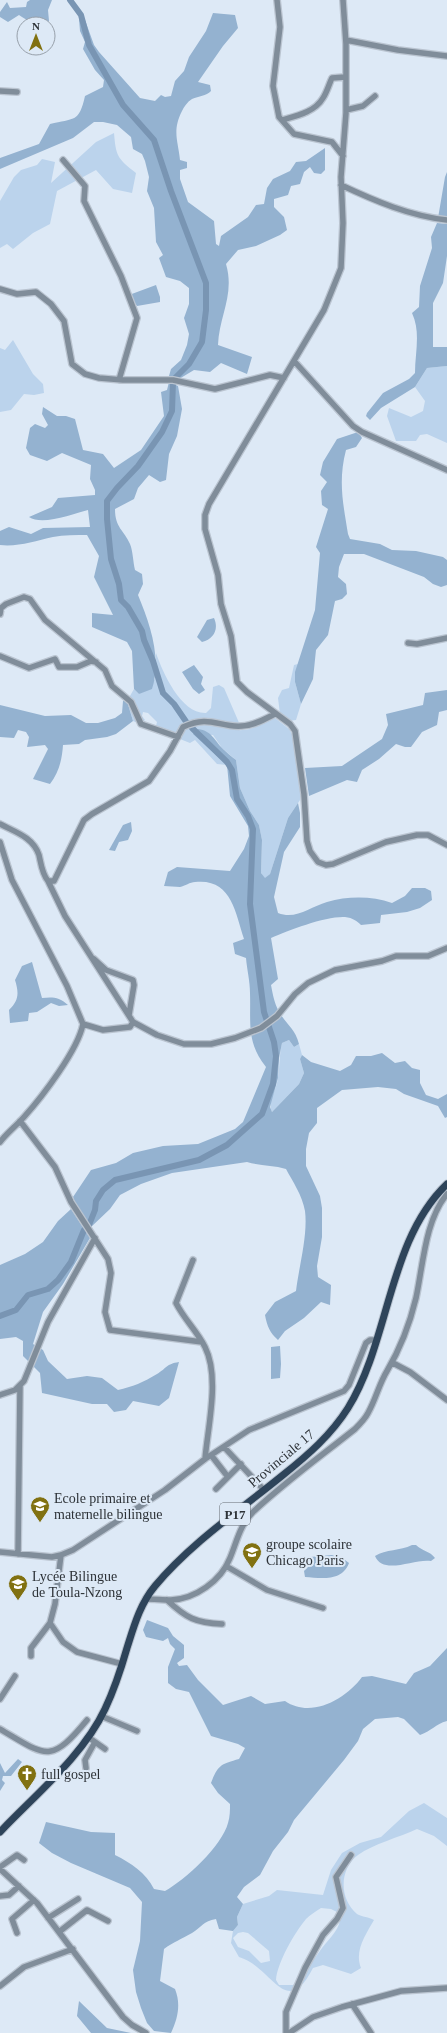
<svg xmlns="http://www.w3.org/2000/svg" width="447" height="2033" viewBox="0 0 447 2033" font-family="'Times New Roman',serif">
<rect width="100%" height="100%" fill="#dde9f6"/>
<!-- green -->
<path fill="#bbd3ec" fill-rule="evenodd" d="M114,133c2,23 3,25 22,40l-4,20 -19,-4 -17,-19 -39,21 -7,33 -17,9 -20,16 -6,-5 -7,4v-47l14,-24 7,-7 16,-5 5,-6 13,3 -4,21 45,-41z
M13,340l20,34 10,10 1,9 -10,2 -10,-1 -13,16 -11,2v-64l5,2z
M447,366v77l-20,-9 -7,1 -4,6h-20l-9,-25 2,-8 22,9 12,-6 2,-10 -10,-14 12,-19z
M156,653c7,20 25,61 50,60l5,-5 2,-21 6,-2 5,3 16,37 -30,-6 -37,15 -17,-8 1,-4 -9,-9 -5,-1 -1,4 3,4 -5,4 -7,-3 -6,-20 7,-12 5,5 16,-15z
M298,664l-3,18 6,22 -5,16 -7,1 -9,-7 -2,-16 4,-8 7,-2 5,-23z
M275,718l14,11 4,7 8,54 -1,10 -12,18 -18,56 -5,5 -4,-6 1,-33 -3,-15 -9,-14 -10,-23 -4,-28 -14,-12 -9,-13 -19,-1 33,31 -10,-1 -22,-24 -5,3 -10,-4 4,-11c14,-4 25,-5 40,-2 6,1 13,5 19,4 12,0 21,-9 32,-12z
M289,1040l5,7 5,-3 3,11 -2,4 4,14 -5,11 -27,28c-5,-10 5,-23 6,-34 2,-12 1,-22 4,-35z
M424,1803l23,15v28l-13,-10 -17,-7c-17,8 -44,15 -59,26 -19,14 -19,44 -1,59 5,3 12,3 17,6 -8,14 -20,31 -13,48l-10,6 -28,-9 -10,3c-27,53 -40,-1 -74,-11l-8,-14 2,-12 5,-6 -1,-8 6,-13 26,-8 8,-6 46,5 8,-25 11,-17 18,-10 21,-6 28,-26zM321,1908l10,1 10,5c-1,16 -10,22 -19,34 -8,11 -15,22 -23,33l-6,4h-14l-3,-5c1,-17 19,-48 30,-61 4,-4 10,-8 15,-11zM243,1932l5,1 21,18 1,10 -9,2 -12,-12 -11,-4 -5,-9 5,-5z"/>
<!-- forest -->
<path fill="#94b2d0" d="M30,0h22l-4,10 1,11c-10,5 -22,0 -30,-6l-11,7 -8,-5v-5l7,-10 3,6 16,-1 1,-5z
M213,13l22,2 3,13 -15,18 -25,36 12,3 1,6c-5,5 -12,5 -19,8 -5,3 -8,8 -10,12 -10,20 -4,29 -2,49l7,2v6l-7,2v9l8,23 26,19 2,23 3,2 2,-10 27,-19 8,-12 8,-1 3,-16 6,-9 17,-8 6,-9 10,-1 19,-13v22l-4,4 -7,-1 -4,-6 -6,5 -4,12 -9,2 -3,9 -14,4v8l10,10 3,13 -7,5 -24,11 -18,4 -12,14c9,31 -7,52 -8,81l34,12 -5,17 -26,-11 -11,9 -16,-2 -15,9 -10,-3 2,-7 10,-9 6,-15 2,-11 -5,-16 5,-14v-16l-9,-7 -14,-4 -7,-19 4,-3 -7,-13 -2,-34 -7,-17 2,-14 -4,-16 -3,-7 -9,-5 -2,-12 -14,-12 -14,-3h-9l-21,16 -73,31v-11l39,-14 11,-20c24,-6 29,-1 35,-28l18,-9 1,-7 -9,-10 -12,-21 2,-7 -5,-11 -1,-12 6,1 9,25 5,7 41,46 15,3 6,-6 4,2 6,-1 4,-15 9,-10 5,-14 17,-26z
M447,172v47l-9,-1 7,-41z
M437,223l10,1v32l-4,27 -10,20v44h14v19l-20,2 -12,19 -34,21 -11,12 -4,-4 1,-3 16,-20 26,-14 6,-6c0,-20 6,-41 -3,-60l7,-6 1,-21 12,-38 -1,-11z
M156,285l4,12v5l-23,4 -8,-11z
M169,382l9,4 4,23 -5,27 -8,18 -3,26 -6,2 -11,-7 -11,13 -4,11 -19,10c0,19 9,21 15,35 3,7 3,18 5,26l7,4 1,10 -5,11c12,29 24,63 14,94l-13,5 -5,-5 -2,-38 -5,-9 -35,-15v-14l21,2 -19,-38 5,-21 -12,-21c-11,0 -23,0 -34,2 -18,4 -35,10 -53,8v-14l9,-4 22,7 12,-6 47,-1 -2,-17c-15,4 -46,16 -59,7l23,-10 6,-9 37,-3v-5l-5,-11 1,-14 -29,-12 -15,8 -17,-6 -4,-7 4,-20 5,-4 10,4 3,-3 -6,-11 1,-7 14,9h9l9,3 8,31 20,4 11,14 27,-18 23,-34 -3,-24 6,-2z
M358,432l4,6 -6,9 -10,3c-8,31 -3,53 2,84l2,5 30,5 12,6 24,1 27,6 4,3v25l-6,2 -8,-3 -9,-7 -60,-23h-20l-5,13 -1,10 8,7 1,10 -5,5 -7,2 -7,34 -12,15 -3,29 -12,25 -6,-22v-10l20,-62 5,-57 -4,-6 12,-38 -6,-4 -1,-14 6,-9 -7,-7 3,-13 14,-23z
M214,618c5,11 0,21 -12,24l-5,-5 10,-17z
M194,665l9,12 -2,7 4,6 -6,4 -6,-5 -11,-17z
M447,690v20l-8,2 -2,13 -15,7 -11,15h-6l-9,-3 -17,15 -17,11 -5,12 -10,-2 -38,16 -4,-28 37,-2 40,-27 6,-14 -2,-11 37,-9 2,-12z
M123,701h4l6,20 -17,13 -9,3 -22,3 -6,4 -16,1c-1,15 -4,27 -13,39l-17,-5 15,-30 -3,-4 -18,2 2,-10 -3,-5 -8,-2 -4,8 -14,-1v-32l45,11 26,-1 15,8h12l17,-5 7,-5z
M198,729c14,2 16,11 25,20 4,4 8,7 13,11l4,28 10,23 9,14 3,15 -1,33 4,5 5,-4 18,-56 10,-15 2,10v14l-16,25 -10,45 4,16c18,7 32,-6 49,-11 21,-6 45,-6 65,1l13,-7 7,-8h13l6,3 1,9 -12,8 -13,4 -26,3 -1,8 -19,2c-4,-4 -8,-7 -16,-8 -19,-1 -56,13 -74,21l7,41 -7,6c2,11 4,21 10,30 8,12 14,14 18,29l-5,3 -5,-7 -7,3 -3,15 -1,20 -8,29 2,5 27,-28 5,-11 -4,-14 2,-4 9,7 29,9 11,-6 5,-9h15l11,-3 13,10 10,-2 7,7 8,2v13l6,12 12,4 9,-5v23l-2,1 -7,-12 -34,-12 -8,-5 -18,-2 -36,3 -25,18v15l-8,10 -3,16v17l14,30 2,12v29l-5,29 1,11 13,8 -1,20 -9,-3 -17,16 -19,13 -7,9c-8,-7 -11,-14 -13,-25l10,-13 21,-11c3,-25 12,-56 9,-80 -3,-16 -12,-29 -19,-42 -13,-4 -26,-3 -39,-7l-75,11 -31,11 -21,11 -10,14 -19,18 -13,-17 -5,-13 18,-27 25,-7 17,-10 30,-7 35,-2 37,-15 8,-7 23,-55c-20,-25 -15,-45 -16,-74 0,-12 -3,-23 -4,-35l-11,-4 -2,-11 11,-4c-9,-28 -13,-61 -49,-57 -5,0 -10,4 -15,5 -5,0 -11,-1 -16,-1l4,-14 9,-5 53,4 14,-22 5,-13 -1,-10 -18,-30 -3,-31 -34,-31z
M131,822l1,9 -4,9 -9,2 -4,9 -6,-1 14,-25z
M32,962l10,36c11,-1 17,-1 26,7l-9,1 -8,-3 -14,9 -8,1 -1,8 -18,2 -1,-13c10,-10 10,-17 6,-30l7,-14z
M71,1209l19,29 -27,46 -20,28 -10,32 10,6 5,11 19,18 20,-3 15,2 16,12c14,-3 26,-8 39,-16 10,-6 9,-10 22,-12l-10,36 -10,8 -26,-5 -7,9 -12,2 -7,-8h-15l-50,-11 -2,-20 -17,-17v-15l-7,-4 -16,2v-74l25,-11 18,-12 15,-21z
M280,1346l1,18 -1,14 -9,1v-32z
M412,1545h4c6,6 14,6 19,13l-4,3c-16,-3 -48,15 -56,-5 11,-7 25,-5 37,-11z
M332,1555l13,5 4,3c-7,19 -28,15 -44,14l-1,-6 8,-8 -2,-6z
M147,1620l21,8 5,8 11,9v13l-7,5 2,3 8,-1 11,15 25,25 28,-9 14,8 20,-3c26,18 61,-2 77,-24l10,-1 34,8 8,-11 16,-7 17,-18v73c-12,3 -15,10 -27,14l-16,-16 -6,-2 -23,2 -12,10 -5,12 -14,19 -50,60 -6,12 -15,19 -13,24 -16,12 -7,10 6,7 -6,13 1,8 -5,6 -14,-2 -3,-10c-13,2 -14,8 -24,14 -10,6 -19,9 -28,16l-4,32 15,8c6,15 3,29 -4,44l-17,-2 -7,-8 -6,-15 -5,-16 -3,-22 7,-29 2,-39 -12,-14 -59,-25 -19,-10 -13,-10 7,-21 45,10 24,1v22c16,8 31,18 39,34l11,2c20,-11 57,-45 63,-68 2,-6 2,-13 2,-19l-12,-11 -7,-10c7,-18 10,-19 28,-24l6,-11 -7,-4 -27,-8 -22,-44 -13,-3 -8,-6v-16l7,-18 -5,-5 -2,-6 -5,3 -17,-4 -3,-7z
M18,1759l4,3 -11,14h-8l-1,4 3,3 -5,8v-28l5,10z
M79,2001l28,27 24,5h-40l-14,-17z"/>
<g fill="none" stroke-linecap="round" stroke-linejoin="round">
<!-- river -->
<path stroke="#7995b3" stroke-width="6" d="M70,0l11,15 8,30 34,60 31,35 17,51 35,92v27l-4,32 -13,22 -14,14
M173,382l-1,29 -10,21 -24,34 -21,22 -10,13v18l4,40 8,25 2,16 7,7 14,24 2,9 9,21 10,32 11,11 13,19
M89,1225l6,-15 1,-9 7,-11 12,-10 84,-20 28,-15 35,-31 11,-30 3,-28 -2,-14 -10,-30 -14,-108 3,-75 -5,-13 -11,-17 -5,-29 -5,-8 -35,-34
M0,1316l16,-6 12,-15 20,-6 10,-9 13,-18 13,-32"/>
<defs>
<path id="minor" d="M277,0l3,27 -7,59 6,31 15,17 38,8 11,14
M343,0l3,44v69l-5,64 2,46 -2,45 -17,42 -115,194 -4,11v14l13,46 3,29 10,32 6,46 10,10 43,32 5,7 9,63 3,47 3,10 8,11 8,3 7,-1 53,-22 31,-7h11l19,10
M346,40l52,10 49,6
M0,91l17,1
M346,110l17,-4 12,-10
M282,120c14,-4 33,-8 41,-22 4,-6 6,-14 9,-20l13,-1
M63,160l22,26 -1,15 37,75 16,42 -18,62
M341,185c34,16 69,31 106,35
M0,289l17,5 19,-2 15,12 13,17 8,43 13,10 14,4 24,2h50l42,9 55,-14 14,3
M294,361l59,65 9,6 85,38
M0,614l1,-6 5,-4 18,-7 6,2 15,21 60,50 7,16 19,16 10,22 37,13
M408,643l9,1 30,-6
M0,656l29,12 26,-9 4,8h18l14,-6 5,1
M0,824c15,8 33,13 39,31 2,9 3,19 9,26h6l30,-61 8,-6 57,-33 21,-30 13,-24c27,-13 36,1 59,-1 11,0 23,-7 33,-12
M0,842l12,38 55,106 16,38c-5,26 -41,73 -59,93 -8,9 -17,16 -24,25
M48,881l17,35 68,106 24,13 27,9h27l24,-6 26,-10 16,-12 18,-22 13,-11 27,-13 47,-9 14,-5h32l19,-8
M94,959l12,11 27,10 1,5 -5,30
M83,1024l20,6 27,-3 3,-5
M20,1121l35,46 16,35 37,57 3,14 -6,39 5,18 92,12
M193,1260l-17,43c8,16 21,28 29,44 15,30 3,79 0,112
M393,1363l17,9 37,28
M0,1395l15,-5 9,-9 24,-59 47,-84
M224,1447l40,43
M211,1455l17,22
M216,1489l25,-25
M0,1552l52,5 9,-2 12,-5 92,-60 40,-31 44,-29 95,-39 5,-6 17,-42 4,-3h6
M18,1554l2,-168
M61,1555l-6,49 -5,19 13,19 14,10 45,12
M226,1566l41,24 56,18
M146,1599c8,0 17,1 25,1 24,-1 50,-19 59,-42 7,-17 10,-33 23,-46 32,-30 68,-56 102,-83 5,-5 10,-10 13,-16 8,-14 11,-29 19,-42 13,-22 23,-48 29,-73 7,-32 9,-78 31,-104
M167,1600c19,18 29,23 55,24
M31,1656v-8l19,-25
M0,1699l15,-23
M101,1716l36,15
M0,1729c46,27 50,36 87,-9
M88,1737l17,12
M86,1768l-1,-8 10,-18
M0,1867l17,-12 7,5
M0,1869l37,34 86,114 9,8 14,8
M0,1896l9,-1 10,-9
M48,1918l30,-19
M59,1932l28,-22 21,11
M17,1933l-5,-14 22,-19
M0,1986l24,-19 49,-18
M352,2004l19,29
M286,2033v-21l19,-44 18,-33 14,-16 6,-11 -7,-31 15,-22
M289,2033l24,-16 29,-10 59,-16 46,-3"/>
<path id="major" d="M0,1832c35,-37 83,-76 105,-123 9,-19 16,-40 22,-61 7,-22 13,-44 28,-62 36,-43 85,-76 128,-111 25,-20 48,-40 65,-67 42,-68 40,-168 99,-224"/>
</defs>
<!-- minor casing -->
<use href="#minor" stroke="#bac4d0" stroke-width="8"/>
<!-- major casing -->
<use href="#major" stroke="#bac4d0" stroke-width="9"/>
<!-- minor -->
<use href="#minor" stroke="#808d9a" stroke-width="5.5"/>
<!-- major -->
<use href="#major" stroke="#2e445a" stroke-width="7"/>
</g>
<!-- icons -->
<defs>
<symbol id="school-pin" viewBox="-11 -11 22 30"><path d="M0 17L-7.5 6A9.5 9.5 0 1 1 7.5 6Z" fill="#817111" stroke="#dde9f6"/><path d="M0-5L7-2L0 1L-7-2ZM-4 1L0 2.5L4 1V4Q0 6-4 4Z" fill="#fff"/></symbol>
<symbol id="church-pin" viewBox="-11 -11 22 30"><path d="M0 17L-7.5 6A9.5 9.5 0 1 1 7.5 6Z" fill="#817111" stroke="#dde9f6"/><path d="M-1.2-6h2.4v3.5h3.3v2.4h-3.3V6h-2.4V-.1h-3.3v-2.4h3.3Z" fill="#fff"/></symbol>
</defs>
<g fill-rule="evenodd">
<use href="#school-pin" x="29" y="1495" width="22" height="30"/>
<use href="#school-pin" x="241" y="1541" width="22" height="30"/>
<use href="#school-pin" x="7" y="1573" width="22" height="30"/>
<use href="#church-pin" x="16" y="1763" width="22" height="30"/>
</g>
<g text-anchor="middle" stroke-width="4" stroke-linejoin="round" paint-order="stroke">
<!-- shield labels -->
<rect fill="#dde9f6" stroke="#626970" stroke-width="1" x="220" y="1503" width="30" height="22" rx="3"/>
<g font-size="13" font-weight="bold" fill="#2d3237">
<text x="235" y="1519">P17</text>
</g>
<!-- street labels -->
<g font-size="14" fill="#2d3237" stroke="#dde9f6">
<text transform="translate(281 1458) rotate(-40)" y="5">Provinciale 17</text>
</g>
<!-- poi labels -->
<g font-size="14" fill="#2d3237" stroke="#dde9f6" text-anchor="start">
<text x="54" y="1503">Ecole primaire et<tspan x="54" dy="16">maternelle bilingue</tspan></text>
<text x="266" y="1549">groupe scolaire<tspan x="266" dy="16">Chicago Paris</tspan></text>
<text x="32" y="1581">Lycée Bilingue<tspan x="32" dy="16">de Toula-Nzong</tspan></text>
<text x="41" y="1779">full gospel</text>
</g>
</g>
<!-- north arrow -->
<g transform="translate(36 36)"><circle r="19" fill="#dde9f6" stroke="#97a0aa"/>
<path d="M0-3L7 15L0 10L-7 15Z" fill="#817111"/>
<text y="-6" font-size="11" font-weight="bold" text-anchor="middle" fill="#2d3237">N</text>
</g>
</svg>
